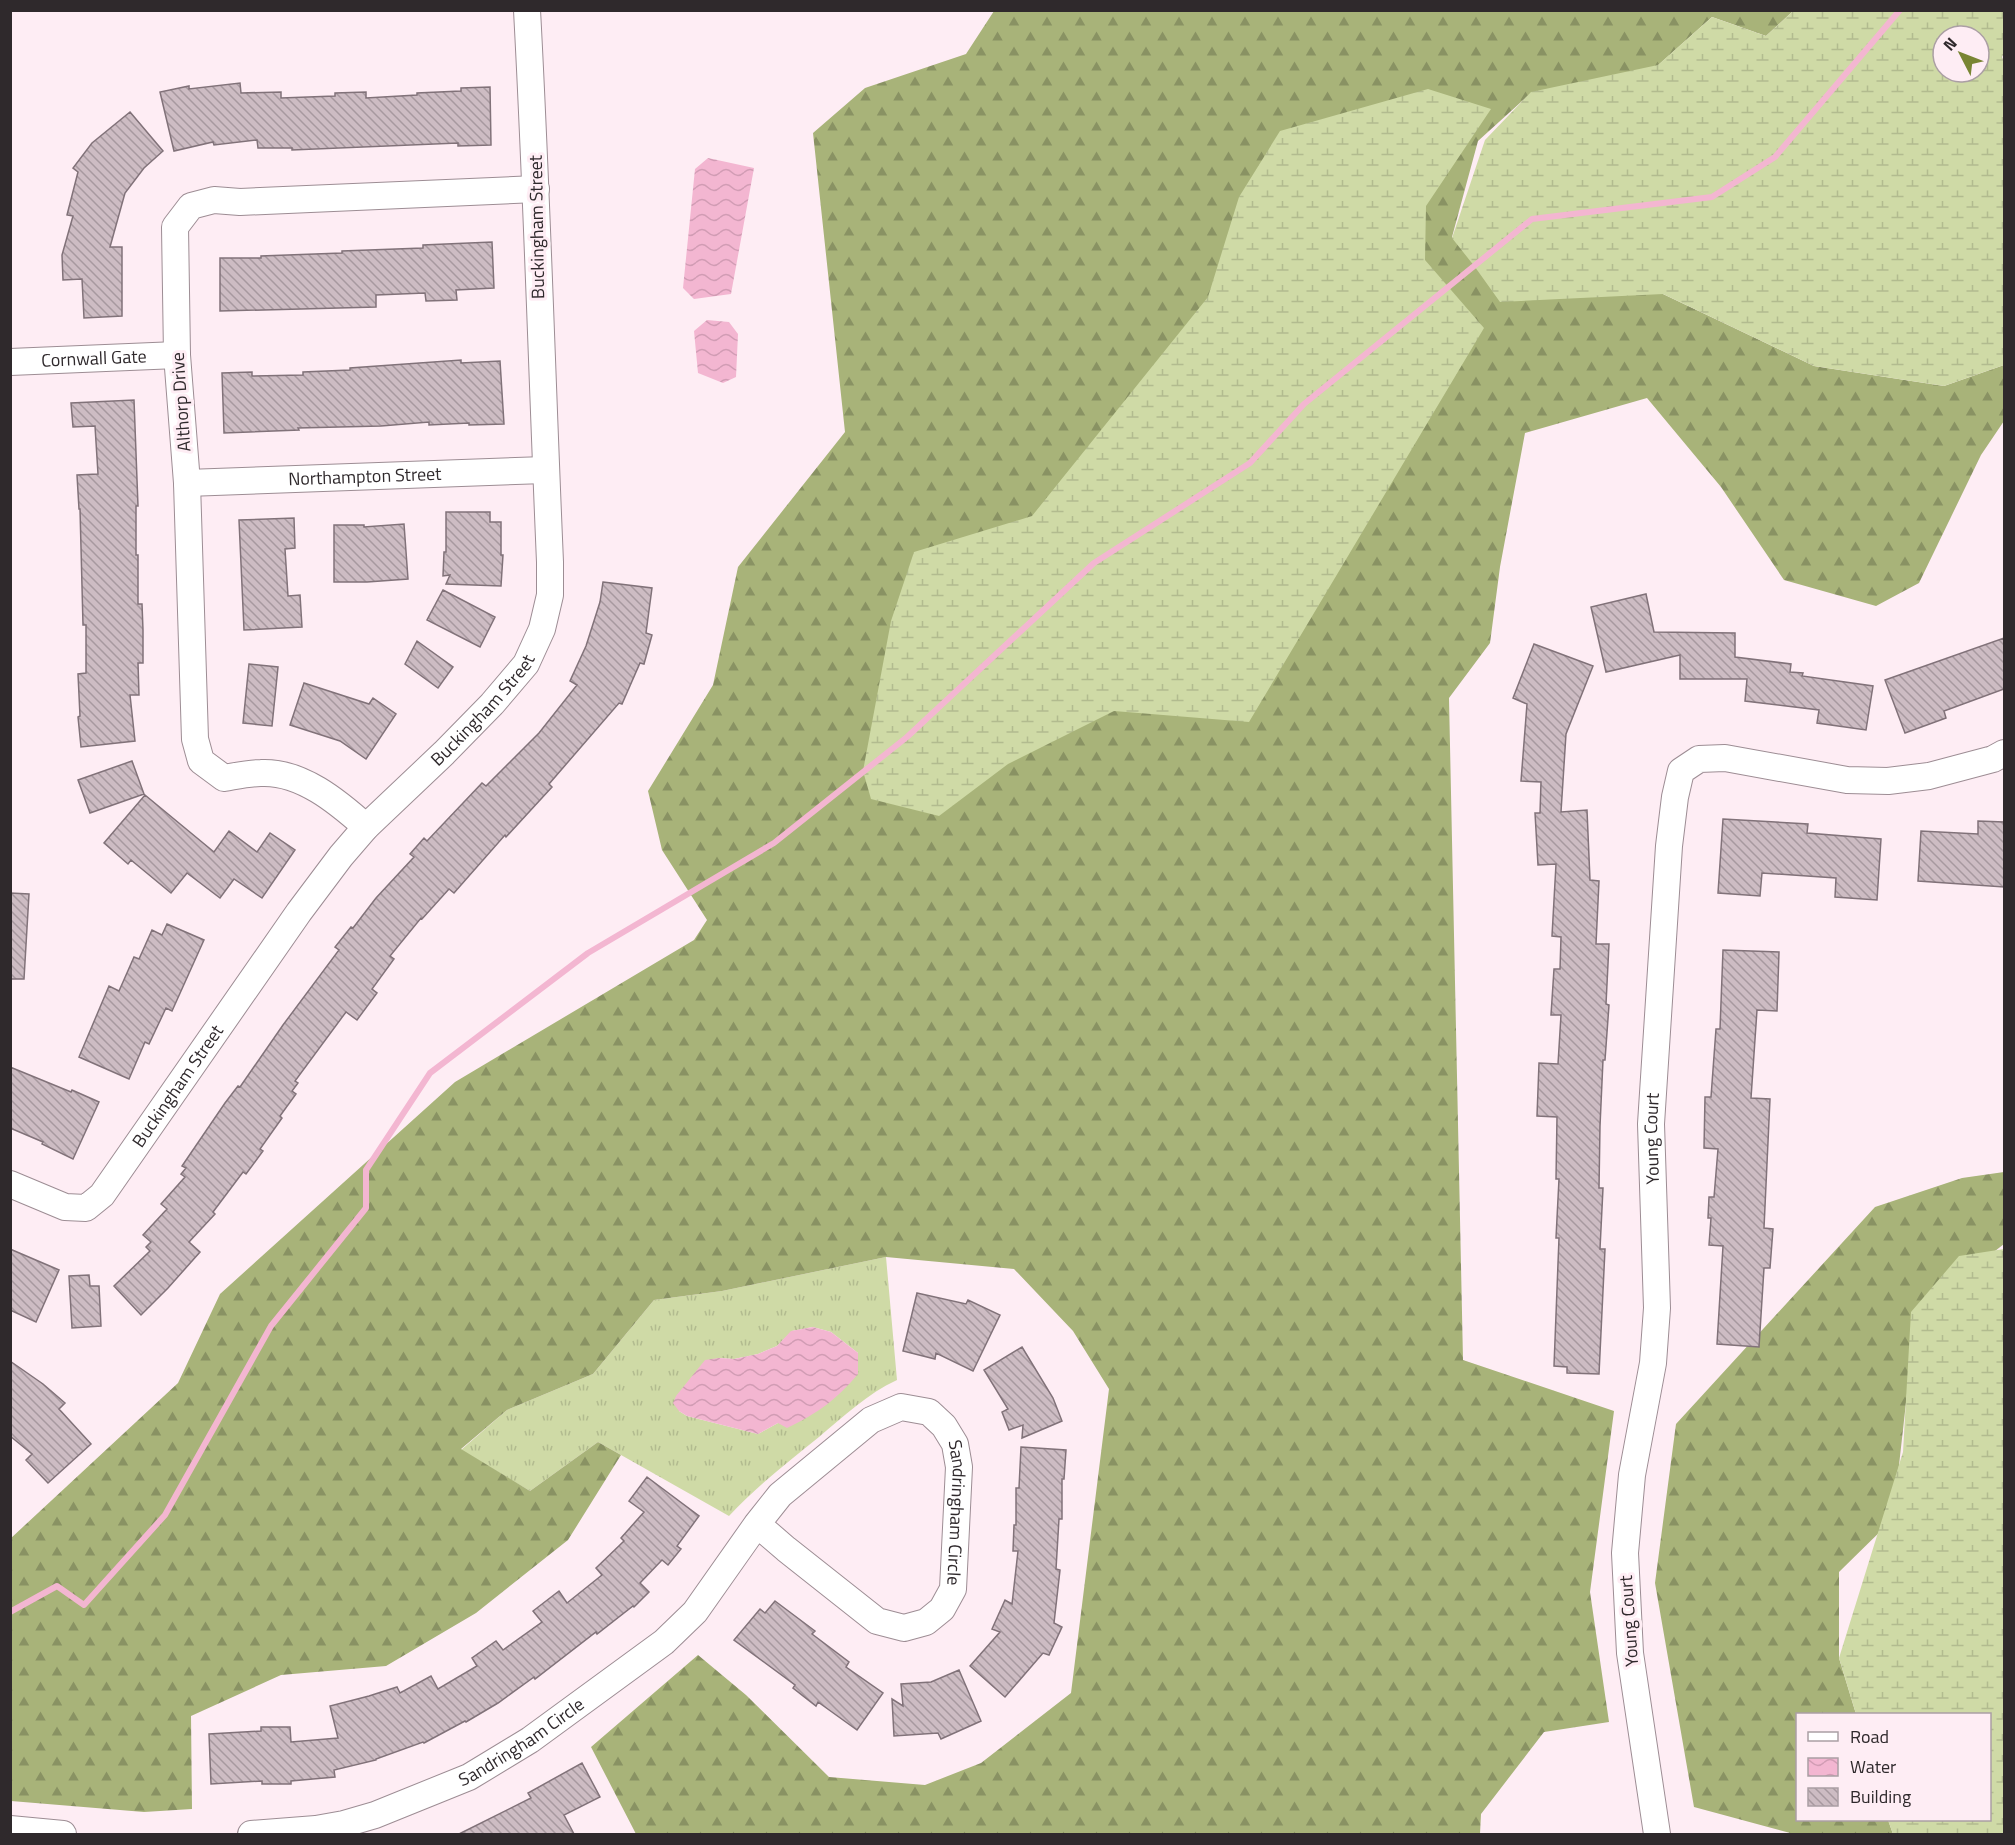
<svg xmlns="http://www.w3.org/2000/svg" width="2015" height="1845" viewBox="0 0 2015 1845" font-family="'Titillium Web',sans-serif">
<defs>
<pattern id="grass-tufts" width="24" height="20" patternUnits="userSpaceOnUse" patternTransform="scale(1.5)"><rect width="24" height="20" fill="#cfdaa6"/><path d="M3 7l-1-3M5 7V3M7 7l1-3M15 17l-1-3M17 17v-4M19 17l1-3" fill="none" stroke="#b2bb8f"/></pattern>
<pattern id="forest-firs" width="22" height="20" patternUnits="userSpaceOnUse" patternTransform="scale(1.5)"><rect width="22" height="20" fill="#a8b379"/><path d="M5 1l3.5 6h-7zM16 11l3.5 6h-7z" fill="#899263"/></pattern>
<pattern id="wetland-marsh" width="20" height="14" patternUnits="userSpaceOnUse" patternTransform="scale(1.5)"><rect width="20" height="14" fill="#cfdaa6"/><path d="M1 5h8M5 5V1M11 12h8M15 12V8" fill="none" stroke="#b2bb8f"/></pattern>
<pattern id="water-waves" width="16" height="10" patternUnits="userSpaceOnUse" patternTransform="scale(1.5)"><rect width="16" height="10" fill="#f3b6d1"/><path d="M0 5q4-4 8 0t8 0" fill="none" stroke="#d19cb4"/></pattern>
<pattern id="building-back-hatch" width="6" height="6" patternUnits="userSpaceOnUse" patternTransform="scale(1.5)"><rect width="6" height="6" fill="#cdbcc3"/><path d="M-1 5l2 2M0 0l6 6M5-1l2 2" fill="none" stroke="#a7999f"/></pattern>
</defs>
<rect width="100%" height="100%" fill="#feedf4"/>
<!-- grass -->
<path fill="url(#grass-tufts)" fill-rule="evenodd" d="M886,1257l11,123c-30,14 -53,36 -78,57 -31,25 -63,50 -90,79l-131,-74 -68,49 -69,-41 46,-40 86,-36 61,-74 68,-9zM813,1327l18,5 27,21 -80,70 -20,11 -71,-18 -8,-5 40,-53 15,1 24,-5 19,-8 15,-15z"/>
<!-- forest -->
<path fill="url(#forest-firs)" d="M994,11h799l-27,25 -54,-19 -56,50 -125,26 -53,48 -26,96 28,26 183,31 151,72 130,20 60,-21v56l-23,34 -62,128 -43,23 -92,-26 -63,-93 -74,-89 -122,35 -25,134 -10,76 -41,55 14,662 151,51 -24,181 19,130 -65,10 -63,82 -1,20h-844l-45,-87 107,-92 48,40 83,82 96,8 56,-22 90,-70 38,-304 -36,-58 -59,-62 -128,-12 -164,34 -68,9 -61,74 -86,36 -46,39 69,42 68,-49 23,13 -53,85 -92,73 -90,53 -105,9 -90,41 1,93 -48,3 -133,-11 -1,-262 168,-156 42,-89 235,-212 239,-142 13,-20 -45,-70 -14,-59 65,-106 25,-118 107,-135 -32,-299 52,-45 101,-34z
M2004,1172v72l-88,69 -23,206 -54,53v86l17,56h-58v106h90l5,14h-99l-100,-27 -39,-224 21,-159 199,-217 87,-29z"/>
<!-- wetland -->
<path fill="url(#wetland-marsh)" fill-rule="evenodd" d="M1793,11h211v42l-2,4 2,5v303l-60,21 -130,-20 -151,-72 -163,8 -25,-35 -23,-29 33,-98 46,-48 127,-27 54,-48 54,19zM1943,36h36v36h-36z
M1428,89l63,20 -65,97 -1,54 59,68 -235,394 -135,-11 -106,53 -69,52 -68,-17 -8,-28 28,-150 23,-69 118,-36 176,-219 31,-100 41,-66z
M2004,1249v585h-111l-5,-14h102v-106h-134l-17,-56 64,-206 8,-140 48,-56z"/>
<!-- water -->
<path fill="url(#water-waves)" d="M708,158l46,10 -23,126 -37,5 -11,-11 12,-119z
M707,320l22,2 9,12 -2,43 -13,6 -25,-10 -4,-42z
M813,1327l18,5 27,21v21c-22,26 -40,39 -71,54l-9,-5 -20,11 -71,-18 -8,-5 -6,-8 3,-7 29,-36 14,-2 15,1 24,-5 19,-8 14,-15z"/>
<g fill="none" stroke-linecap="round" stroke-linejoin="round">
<!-- stream -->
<path stroke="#f3b6d1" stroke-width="6" d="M10,1612l47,-26 27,19 81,-90 106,-189 95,-118v-38l64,-97 158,-120 186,-110 133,-106 187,-174 156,-100 54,-59 228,-185 180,-22 63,-40 125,-147"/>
</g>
<!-- building -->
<path fill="url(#building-back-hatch)" stroke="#817279" stroke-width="1.5" d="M240,83l1,10 40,-1v6l54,-2v-3l31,-1v6l51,-3v-2l44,-2v-3l29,-1 1,58 -33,1v-3l-166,7v-2h-34l-1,-8 -43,5 -1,-3 -39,9 -14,-59 29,-6v3z
M130,112l33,39 -19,17 -19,25 -15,54h12v69l-38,2 -2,-39 -19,1 -1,-25 11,-39 -6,-1 11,-43 -5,-4 19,-25z
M492,242l2,46 -38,2 1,10 -31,1 -1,-8 -49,2v12l-156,4v-53h41v-2l81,-3v-2l81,-3v-3z
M461,360v3l39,-2 4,63 -35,1v-2l-40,2v-3l-48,4 -83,2 1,2 -75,3 -2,-60 30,-1v4l51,-1v-3l47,-2v-2z
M134,400l4,106h-2v49h2v49h4l1,26v33h-5l1,32h-9l5,46 -54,6 -3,-30 2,-1 -2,-42 8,-1v-48h-3l-3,-116h-1l-2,-34 21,-1 -3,-48 -22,1 -2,-24z
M446,512h44v10h11v33h2l-2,31 -55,-2 4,-9 -7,1 1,-24h2z
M294,518l1,30 -10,1 3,47 12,-1 2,32 -58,3 -5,-110z
M404,524l4,55 -41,3h-33v-57h30v2z
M603,582l49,6 -6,45 6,2 -8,29 -4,-1 -18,41 -3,-1 -70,81 3,3 -46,50 -1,-2 -51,58 -5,-4 -27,30 -1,-1 -31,38 4,3 -22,30 5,4 -20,27 -11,-8 -51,69 3,2 -6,8 4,3 -16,22 2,2 -22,31 3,2 -17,23 -3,-2 -30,40 2,2 -26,28 11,10 -32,36 -27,27 -27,-29 36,-35 -4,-4 5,-5 -8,-7 24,-26 -6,-5 24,-27 -4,-3 5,-6 -4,-2 43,-63 13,-17 2,1 43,-62 56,-75 -4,-3 16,-20 2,1 23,-30 38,-41 -4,-3 14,-16 3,3 55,-58 4,3 53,-53 38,-48 -7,-4 16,-35 14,-44z
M443,590l52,27 -15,30 -53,-27z
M1646,594l8,38 81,1v24l56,7 -1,8 13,1 -1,3 71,10 -7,44 -49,-7 2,-13 -74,-9 2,-22h-67v-24l-74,17 -15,-65z
M2004,638v51l-60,22 2,7 -41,15 -20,-53z
M417,641l36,26 -15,21 -33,-24z
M1534,644l59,22 -27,68 -5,78 26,-2 3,70 9,1 -3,63h13l-3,60 3,1 -4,55h-2l-3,66 -1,62h4l-3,61h5l-6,125 -32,-1v-6l-13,-1 5,-128h-3l3,-59h-3l1,-62 -20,-1 2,-53 19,1 3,-49h-10l3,-46h6l1,-32 -9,-1 4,-72 -18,1 -3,-52h5l1,-31 -20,-1 6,-77 -14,-6z
M249,664l29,3 -6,59 -29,-3z
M304,683l65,21 4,-6 23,16 -30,45 -26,-18 -50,-16z
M132,761l12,33 -54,19 -12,-33z
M145,795l69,57 15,-21 28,21 13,-19 25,17 -33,48 -28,-19 -14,19 -33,-25 -16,20 -40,-33 -3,4 -24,-21z
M1723,819l85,5 -1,9 74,6 -4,61 -42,-3 1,-19 -74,-5 -2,23 -42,-3z
M1978,821l26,1v65l-86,-6 3,-50 57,3z
M10,893l19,1 -5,85h-14z
M167,924l37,16 -32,71 -6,-3 -17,36 -4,-2 -16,37 -50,-22 30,-71 10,5 15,-34 5,2 13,-29 10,5z
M1723,950l56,2 -2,59 -20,-1 -6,88 19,1 -6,129 9,1 -3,39h-6l-5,79 -42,-3 6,-98 -14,-1 2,-27h-3l1,-21h5l4,-48 -14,-1 1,-51h6l5,-68h4z
M10,1067l61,25 1,-2 27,12 -26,57 -31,-15 1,-2 -33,-14z
M10,1249l49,21 -23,52 -26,-12z
M89,1275l1,11h9l2,40 -29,2 -3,-52z
M917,1293l49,11 2,-4 32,15 -27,56 -37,-18 -1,6 -32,-8z
M1022,1347l31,51 9,23 -40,17 1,-13 -14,5 -7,-18 6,-3 -24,-39z
M10,1361l33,23 22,19 -6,6 32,35 -43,39 -22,-23 6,-6 -22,-18z
M1021,1447l45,3 -2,29h-2v40h-3l-3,50 4,1 -6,53 8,4 -13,28 -6,-2 -38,44 -35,-31 30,-34 -8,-3 13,-29 7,4 6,-53h-5l1,-26h2v-37h3z
M647,1477l52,39 -22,30 4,3 -13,16 -6,-5 -22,23 9,9 -15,15 -1,-1 -36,28 -1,-2 -61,47 -1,-2 -36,26 -32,19 -1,-1 -41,22 -1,-1 -47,17v1l-42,10 1,7 -44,4v3h-29v-3l-51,3 -2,-50 52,-3v-4h29l1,15 47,-4 -8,-32 39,-10 28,-9 3,6 31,-17 7,13 39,-23 -5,-8 24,-17 7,9 39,-28 -9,-11 26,-20 8,12 35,-28 -6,-7 28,-27 -3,-3 23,-26 -15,-11z
M775,1601l40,30 -3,3 37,28 -3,5 37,26 -26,37 -39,-28 -2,4 -23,-18 2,-3 -61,-45 26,-31 5,4z
M959,1670l22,51 -40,18 -3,-6 -44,3 -2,-37 11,7 -2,-22 30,-2z
M582,1763l18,34 -36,18 10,19h-115l72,-36 -3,-5z"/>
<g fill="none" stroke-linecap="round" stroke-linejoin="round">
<defs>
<g id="minor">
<path id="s1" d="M10,362l167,-7"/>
<path id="s2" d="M187,483l358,-13"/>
<path d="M366,827c-28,-25 -65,-56 -105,-54 -12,0 -25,3 -37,5l-23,-17 -6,-22 -8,-256 -10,-128 -2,-128 16,-21 23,-6 26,2 296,-13"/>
<path id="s3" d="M10,1184l55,23 21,1 16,-13 197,-283 42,-56 25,-29 78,-74 48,-49 34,-40 16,-35 8,-34v-33c-8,-184 -13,-368 -23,-552"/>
<path d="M10,1829l53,5"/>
<path id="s4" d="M251,1834l65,-5 28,-5 31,-9 94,-38 61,-37 134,-98 31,-30 62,-88 23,-29 91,-75 30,-13 28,5 15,14 11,18 4,23 -6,122 -11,20 -16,13 -22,6 -27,-7 -91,-72 -29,-25"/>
<path id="s5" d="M1657,1834l-27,-181 -5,-100 7,-78 21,-112 4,-55 -6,-184 18,-278 6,-49 6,-26 18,-12 26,-1 122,22 41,1 41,-5 64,-17 11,-6"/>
</g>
</defs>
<!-- minor casing -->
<use href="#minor" stroke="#9d8d94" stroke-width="28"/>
<!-- minor -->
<use href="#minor" stroke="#fff" stroke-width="26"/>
</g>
<g text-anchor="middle" stroke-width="6" stroke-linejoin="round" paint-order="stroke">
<!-- street labels -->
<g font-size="18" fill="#2f292c" stroke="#feedf4">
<text transform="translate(537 227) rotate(-91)" y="6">Buckingham Street</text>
<text dy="6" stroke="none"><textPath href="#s1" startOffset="84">Cornwall Gate</textPath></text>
<text transform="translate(181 402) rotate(-94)" y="6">Althorp Drive</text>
<text dy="6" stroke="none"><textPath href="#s2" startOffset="178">Northampton Street</textPath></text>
<text dy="6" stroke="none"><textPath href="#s3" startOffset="720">Buckingham Street</textPath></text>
<text dy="6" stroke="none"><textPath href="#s3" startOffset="234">Buckingham Street</textPath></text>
<text dy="6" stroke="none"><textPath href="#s5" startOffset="700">Young Court</textPath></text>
<text dy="6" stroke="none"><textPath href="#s4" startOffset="942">Sandringham Circle</textPath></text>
<text transform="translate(1629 1621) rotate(-94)" y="6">Young Court</text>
<text dy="6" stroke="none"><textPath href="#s4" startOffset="290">Sandringham Circle</textPath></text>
</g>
</g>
<!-- border -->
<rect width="2015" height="1845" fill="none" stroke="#2f292c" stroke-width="24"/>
<!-- legend -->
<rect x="1796" y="1713" width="195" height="108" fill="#feedf4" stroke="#ab9fa4" stroke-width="1.5"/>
<rect x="1808" y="1732" width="30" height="9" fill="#ffffff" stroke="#ab9fa4" stroke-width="1.5"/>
<text x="1850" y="1743" font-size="18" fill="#2f292c">Road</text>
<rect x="1808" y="1758" width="30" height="18" fill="url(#water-waves)" stroke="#ab9fa4" stroke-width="1.5"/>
<text x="1850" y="1773" font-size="18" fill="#2f292c">Water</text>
<rect x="1808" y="1788" width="30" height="18" fill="url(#building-back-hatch)" stroke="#ab9fa4" stroke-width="1.5"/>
<text x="1850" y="1803" font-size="18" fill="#2f292c">Building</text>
<!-- north arrow -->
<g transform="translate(1961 54) rotate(312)"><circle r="28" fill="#feedf4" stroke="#ab9fa4" stroke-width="1.5"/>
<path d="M0-4.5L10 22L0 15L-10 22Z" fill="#798533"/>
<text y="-9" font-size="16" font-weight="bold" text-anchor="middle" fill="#2f292c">N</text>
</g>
</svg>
